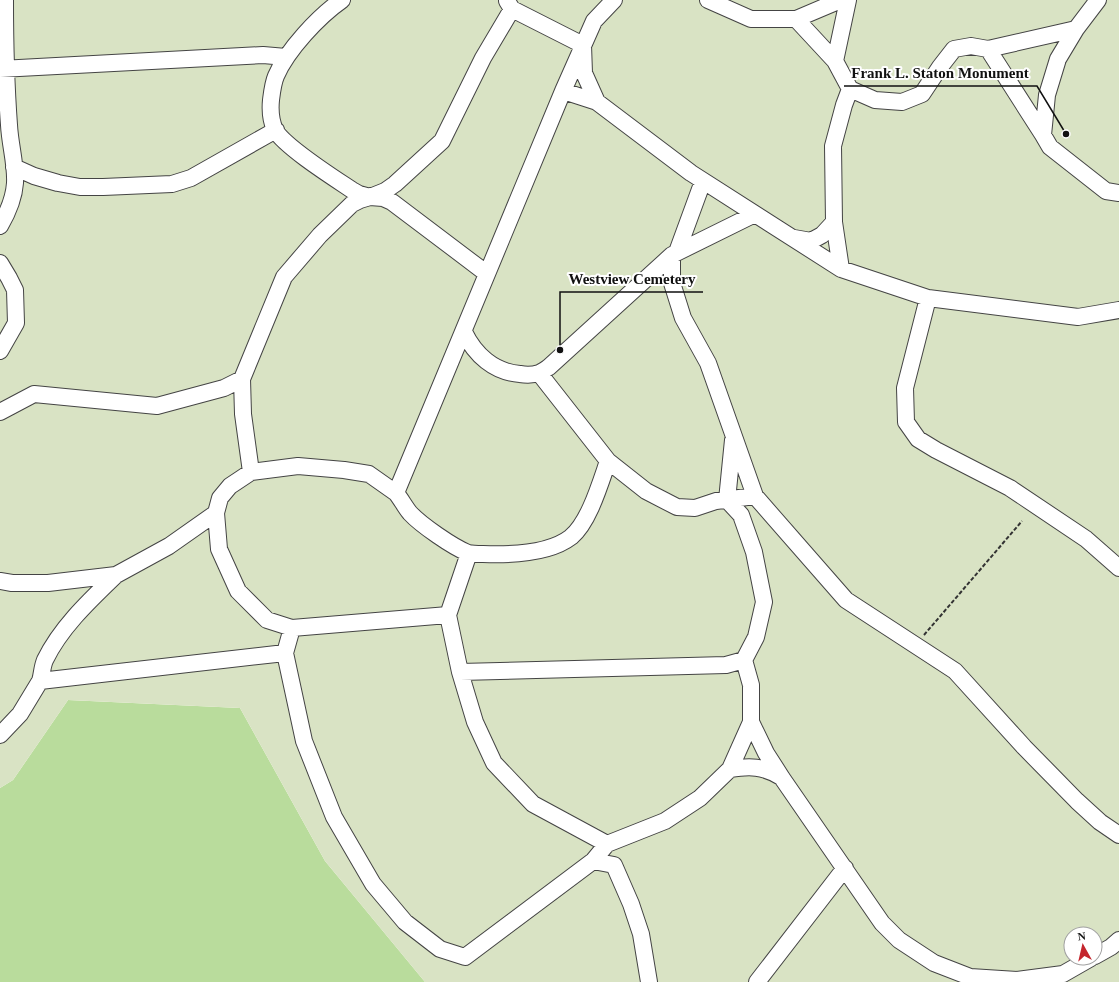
<svg xmlns="http://www.w3.org/2000/svg" width="1119" height="982" viewBox="0 0 1119 982" font-family="Georgia,serif">
<rect width="100%" height="100%" fill="#fffdf5"/>
<!-- forest -->
<path fill="#b9dc9c" d="M68,700l172,8 85,153 100,121h-425v-194l13,-8z"/>
<!-- cemetery -->
<path fill="#d9e3c4" fill-rule="evenodd" d="M0,0h1119v982h-694l-100,-121 -85,-153 -172,-8 -55,80 -13,8zM1071,934h24v24h-24z"/>
<g fill="none" stroke-linecap="round" stroke-linejoin="round">
<defs>
<path id="minor" d="M342,0c-23,16 -55,50 -66,76 -3,7 -4,16 -5,24 -1,10 0,21 4,30 10,17 59,48 77,60l7,4 11,3 15,-6 10,-7 47,-43 41,-83 29,-49
M708,0l43,19h45l45,-19
M1098,0l-22,29 -18,30 -11,36 -4,40 7,12 56,44 13,2
M507,1l5,8 71,36 1,28 13,29
M796,19l39,42 15,28 25,11 27,2 20,-8 18,-27 14,-18 17,-3 17,3 88,-20
M988,49l55,86
M835,61l13,-61
M0,69l263,-14 23,2
M563,91l31,-70 20,-21
M14,167l20,9 24,7 22,4h23l69,-3 19,-6 85,-48
M0,226c7,-12 14,-28 15,-43 1,-19 -5,-38 -6,-58 -3,-41 -4,-83 -4,-125
M794,238l17,3 11,-6 12,-13
M677,252l26,-71
M672,255v28l11,35 25,45 47,133 91,104 109,71 69,76 53,54 23,21 19,13
M0,263l9,15 6,12 1,33 -16,28
M841,269l-7,-47 -1,-76 11,-41 6,-16
M486,273l-94,-71 -9,-4 -13,-1 -10,3 -8,4 -32,31 -36,42 -42,102 1,35 8,58 47,-6 46,4 25,4 27,19 167,-402 34,11 94,71 150,96 87,29 150,19 41,-7
M928,298l-23,90 1,34 12,17 18,11 74,38 76,51 33,29
M464,332c11,23 30,40 56,42 6,1 13,1 19,-1 3,-1 7,-4 10,-6l123,-112 83,-41
M539,373l69,88 38,30 31,16 18,1 21,-7 39,-5
M0,412l34,-18 123,12 67,-18 18,-9
M251,472l-21,14 -10,12 -4,15 3,36 19,42 29,29 25,8 156,-13
M396,493c5,6 9,14 14,20 11,12 43,34 58,40 4,1 10,1 15,1 26,1 66,0 88,-17 18,-15 29,-53 37,-76
M469,553l-21,62 12,57 266,-7 18,-5
M0,581l12,2h36l68,-8 53,-29 47,-33
M292,628l-7,25 19,88 30,76 39,67 32,38 35,27 25,8 128,-96 14,-17
M460,672l15,50 19,41 39,41 74,40 58,-23 35,-23 30,-29 21,-47v-37l-7,-25 12,-23 8,-35 -10,-50 -13,-37 -14,-15 6,-60
M40,681c2,-6 2,-14 5,-21 16,-33 45,-60 71,-85
M751,722l15,31 16,25 100,145 17,17 35,23 36,14 47,3 46,-6 28,-16
M0,735l20,-21 20,-33 245,-28
M730,769c20,-3 33,-3 51,8
M593,861l21,4 17,39 10,30 8,48
M1095,956l16,-9 8,-7
M757,982l88,-114"/>
</defs>
<!-- minor casing -->
<use href="#minor" stroke="#444" stroke-width="18"/>
<!-- path -->
<path stroke="#333" stroke-width="2" stroke-dasharray="4 2" stroke-linecap="butt" d="M924,635l98,-114"/>
<!-- minor -->
<use href="#minor" stroke="#fff" stroke-width="16"/>
</g>
<!-- callouts -->
<path fill="none" stroke="#111" stroke-width="1.5" d="M1066 134L1037 86H844M560 350L560 292H703"/>
<g fill="#111" stroke="#fff" stroke-width="1.5">
<circle cx="1066" cy="134" r="4"/>
<circle cx="560" cy="350" r="4"/>
</g>
<g font-size="15" text-anchor="middle" font-weight="bold" fill="#111" stroke="#fff" stroke-width="4" stroke-linejoin="round" paint-order="stroke">
<text x="940" y="78">Frank L. Staton Monument</text>
<text x="632" y="284">Westview Cemetery</text>
</g>
<!-- north arrow -->
<g transform="translate(1083 946) rotate(352)"><circle r="19" fill="#ffffff" stroke="#a0a0a0"/>
<path d="M0-3L7 15L0 10L-7 15Z" fill="#c4262e"/>
<text y="-6" font-size="11" font-weight="bold" text-anchor="middle" fill="#111111">N</text>
</g>
</svg>
